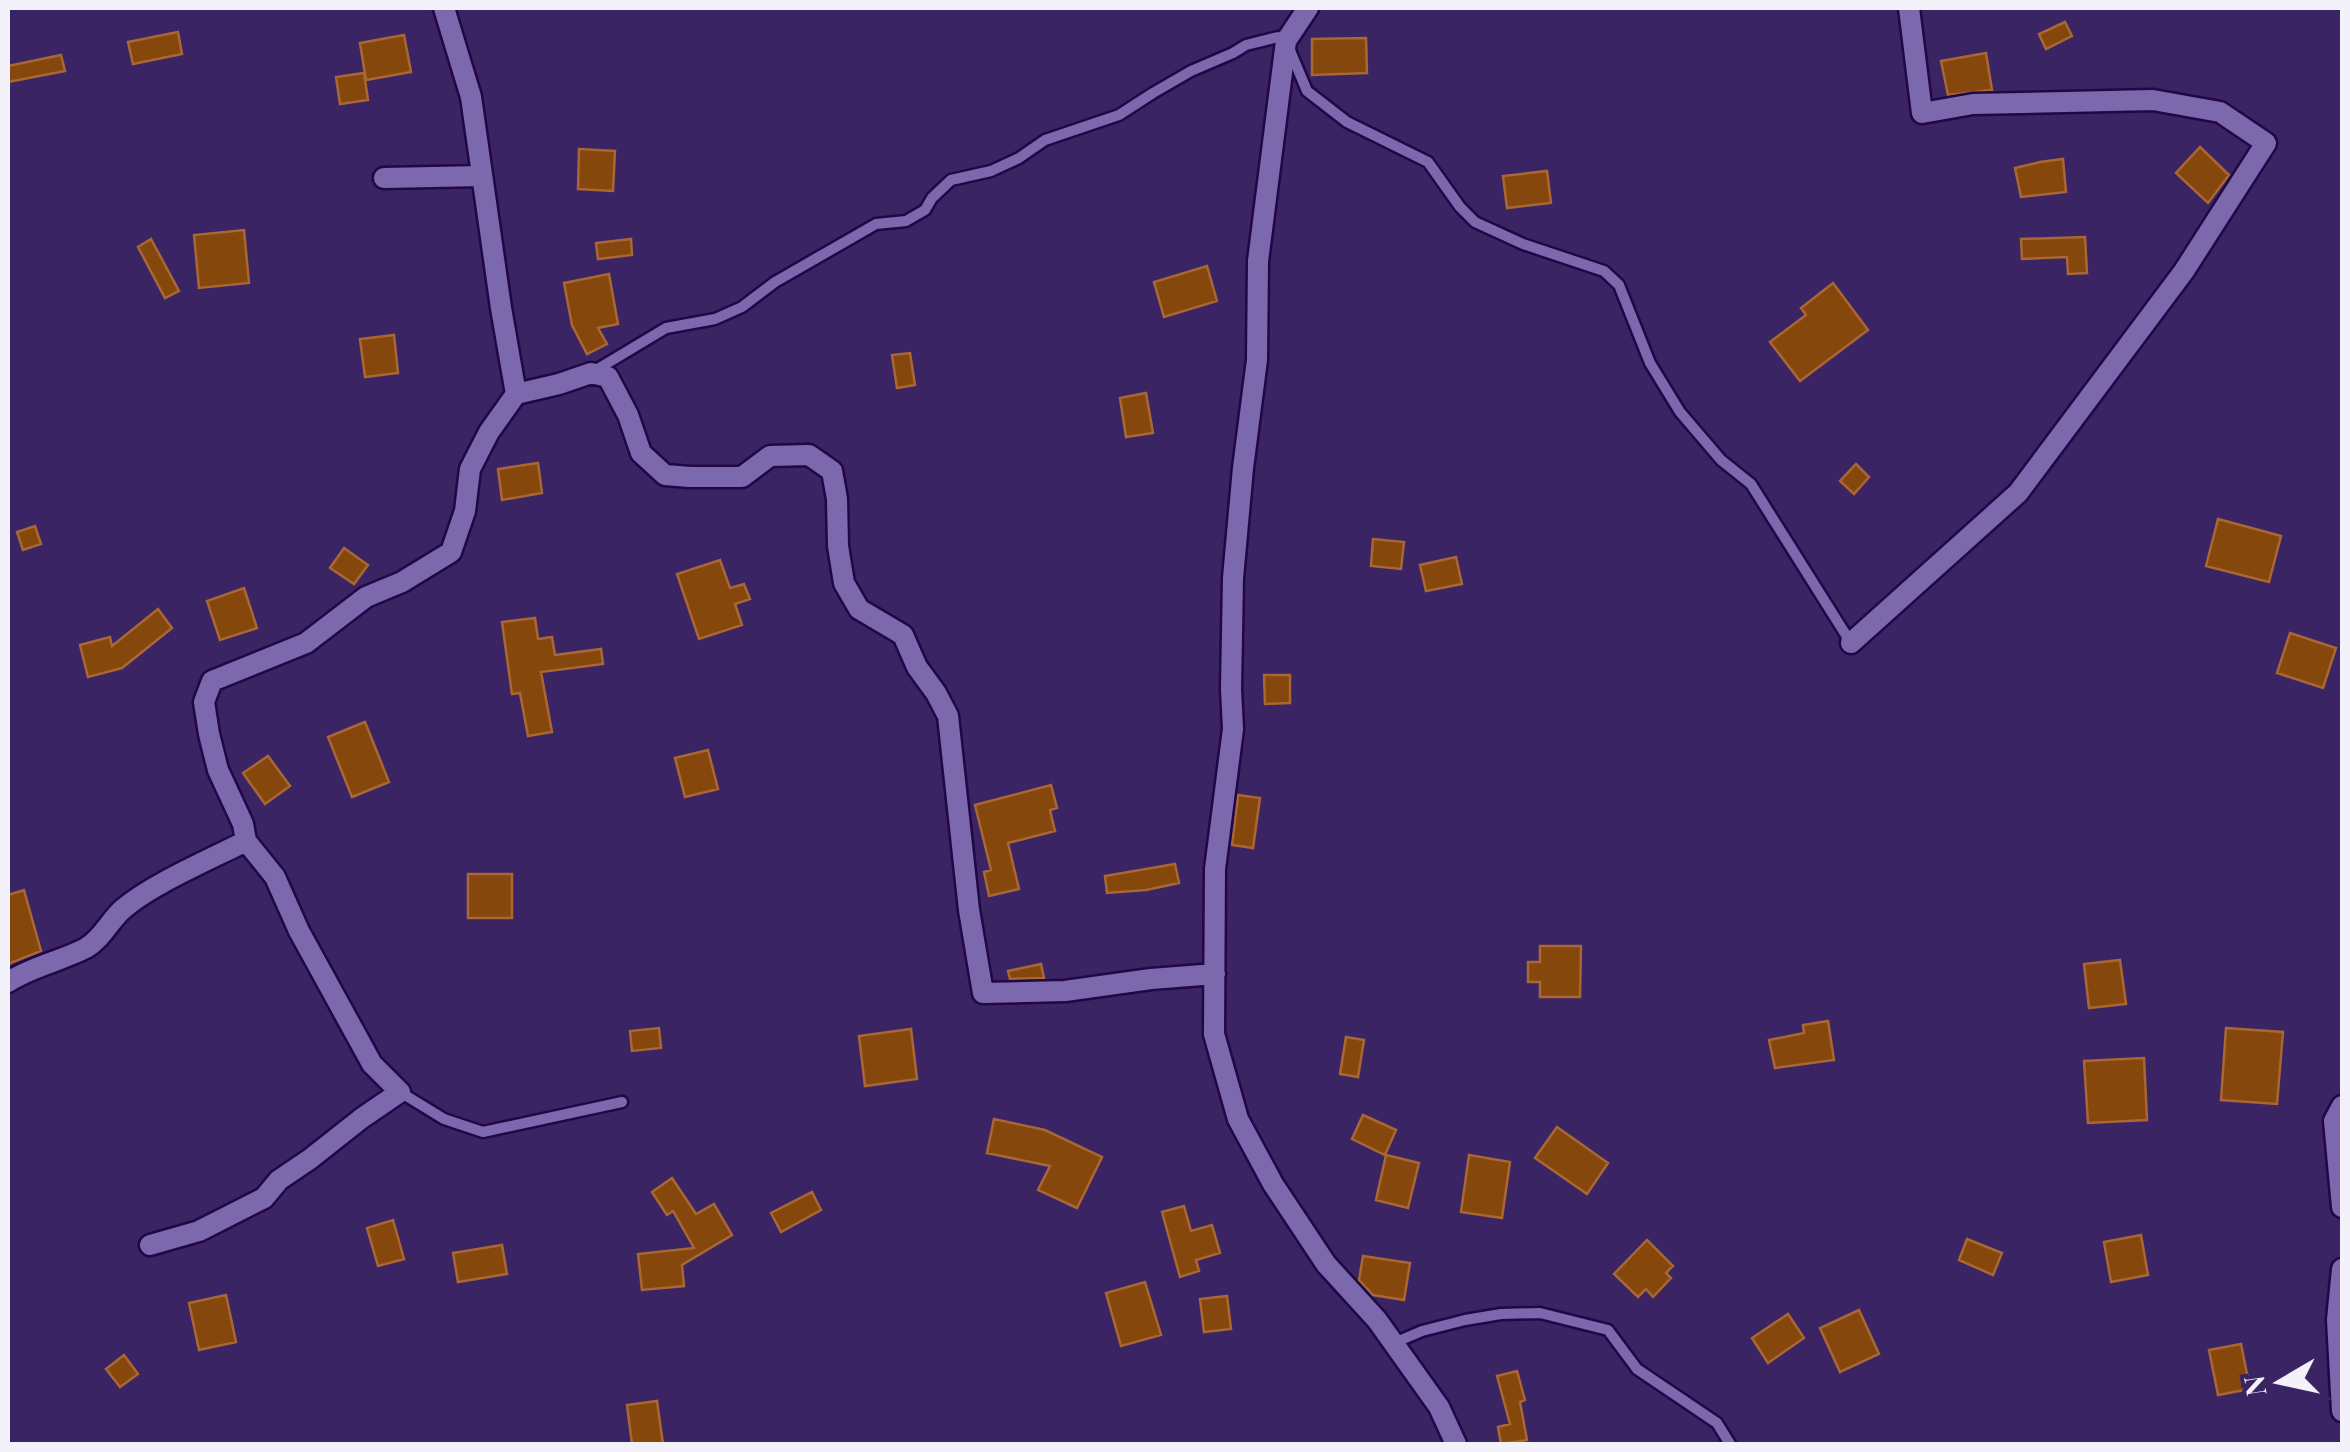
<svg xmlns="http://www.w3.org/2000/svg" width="2350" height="1452" viewBox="0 0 2350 1452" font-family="'Playfair Display',serif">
<rect width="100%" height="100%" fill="#3a2463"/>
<!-- building -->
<path fill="#85470c" stroke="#a86734" stroke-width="2.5" d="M2065,22l7,14 -26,13 -7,-15z
M178,32l4,22 -49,10 -5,-22z
M404,35l7,37 -45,8 -6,-37z
M1366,38l1,35 -55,2v-36z
M1986,53l6,37 -44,5 -7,-34z
M61,55l4,16 -57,11v-16z
M364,73l4,27 -28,4 -4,-27z
M2200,147l29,28 -21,28 -32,-30z
M579,149l36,2 -2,40 -35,-2z
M2063,159l3,33 -45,5 -6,-29 25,-6z
M1547,171l4,32 -44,5 -4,-32z
M244,230l5,53 -50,5 -5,-53z
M2085,237l2,36 -19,1 -1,-17 -45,2 -1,-20z
M151,239l28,52 -14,7 -27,-51z
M631,239l1,16 -34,4 -2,-16z
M1207,266l10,35 -53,16 -10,-35z
M609,274l9,50 -20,4 9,16 -20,10 -15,-29 -8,-42z
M1833,283l35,47 -68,51 -30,-39 36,-27 -5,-7z
M394,335l4,38 -33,4 -5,-38z
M910,353l5,32 -18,3 -5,-33z
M1146,393l7,40 -27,4 -6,-39z
M538,463l4,30 -40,7 -4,-31z
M1856,464l13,13 -15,17 -14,-13z
M2218,519l63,17 -12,46 -63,-16z
M35,526l6,18 -18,6 -6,-18z
M1373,539l31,3 -3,27 -30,-3z
M344,548l24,17 -14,19 -24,-16z
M1456,557l6,27 -36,7 -6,-26z
M720,560l10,28 14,-4 6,15 -15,5 7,21 -43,14 -22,-65z
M244,588l13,40 -37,12 -13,-39z
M158,609l14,19 -50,40 -34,9 -8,-32 30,-8 2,9z
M535,618l3,21 14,-2 3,18 46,-6 2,15 -62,8 11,60 -24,4 -8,-43 -8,1 -10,-72z
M2290,633l46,15 -13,40 -46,-15z
M1264,675h26v28l-25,1z
M365,722l24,60 -37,15 -24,-60z
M708,750l10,39 -33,8 -10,-39z
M268,756l22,30 -25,18 -22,-31z
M1051,785l6,23 -7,2 5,21 -47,12 11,46 -30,7 -5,-24 7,-2 -16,-65z
M1238,795l22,3 -7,50 -21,-3z
M1175,864l4,19 -33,7 -39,3 -2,-17z
M468,874h44v44h-44z
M24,890l17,61 -33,13v-69z
M1540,946h41l-1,51h-40v-15h-12v-20h12z
M2120,960l6,44 -37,4 -5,-44z
M1041,964l3,14 -34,1 -2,-8z
M1828,1021l6,39 -59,8 -6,-28 35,-7 -1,-8z
M659,1028l2,20 -29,3 -2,-20z
M2226,1028l57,4 -6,72 -56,-4z
M911,1029l6,50 -52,7 -6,-50z
M1346,1037l18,3 -6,37 -18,-3z
M2144,1058l3,62 -59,3 -4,-62z
M1363,1115l33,15 -11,25 -33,-16z
M994,1119l51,11 57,27 -25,51 -39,-18 12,-24 -63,-13z
M1557,1127l51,36 -21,31 -52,-36z
M1386,1155l33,8 -11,45 -32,-8z
M1469,1155l41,7 -8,56 -41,-6z
M672,1178l24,36 18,-10 18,31 -50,30 2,21 -42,4 -4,-36 56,-6 -21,-37 -6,4 -15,-23z
M812,1192l9,18 -40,22 -10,-19z
M1184,1206l7,25 21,-6 8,28 -24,7 3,11 -19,6 -18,-65z
M393,1220l11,39 -26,7 -11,-38z
M2141,1235l7,40 -37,7 -7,-40z
M1967,1239l35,14 -9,22 -34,-15z
M1647,1240l26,26 -7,7 5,5 -18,19 -7,-8 -8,8 -24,-23z
M502,1245l5,29 -49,8 -5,-29z
M1363,1256l47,7 -6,37 -31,-5 -14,-15z
M1145,1282l16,53 -40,11 -15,-53z
M226,1295l10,47 -37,8 -10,-47z
M1227,1296l4,33 -27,3 -4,-33z
M1859,1310l20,44 -39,18 -20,-44z
M1788,1314l16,24 -36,25 -16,-25z
M2241,1344l9,45 -32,6 -9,-45z
M124,1355l14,19 -18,13 -14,-18z
M1517,1371l8,29 -5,2 7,38 -26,4 -3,-17 12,-3 -13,-48z
M657,1401l6,43h-31l-5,-39z"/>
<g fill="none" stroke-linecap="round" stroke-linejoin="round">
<defs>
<path id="lane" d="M596,370l70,-42 49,-9 27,-12 33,-25 101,-58 30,-3 19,-11 7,-12 19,-18 40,-9 28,-13 26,-18 74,-25 34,-22 38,-22 42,-18 13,-8 32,-8 8,4 21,50 40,31 81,40 32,45 15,15 48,22 81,27 15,14 31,78 30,49 41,48 30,24 100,159
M400,1092l44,27 39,13 139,-30
M1394,1343l28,-12 43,-11 36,-6 39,-1 68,17 29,39 80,54 13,21"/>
<path id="street" d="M444,8l27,89 30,211 15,86
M1308,8l-22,33 -28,220 -1,99 -14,108 -10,110 -2,111 2,40 -18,140 -1,165 24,85 35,65 53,80 51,56 62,87 17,37
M384,178l98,-2
M1851,643l167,-150 166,-222 82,-128 -46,-31 -67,-12 -180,4 -51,9 -13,-105
M8,982c25,-16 53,-21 78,-34 16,-9 24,-28 37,-39 31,-26 86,-49 123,-68l-3,-17 -25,-54 -9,-36 -5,-32 8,-21 94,-38 60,-46 36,-15 49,-30 14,-41 5,-42 19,-37 27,-38 43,-10 32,-11 17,4 20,38 13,38 24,22 25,2h52l28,-21 39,-1 23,16 5,28 1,47 6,37 15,26 44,26 14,32 19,26 12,23 21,194 14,83 82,-2 86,-12 64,-5
M2342,1106l-8,15 8,86
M150,1245l49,-14 65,-33 15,-18 31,-21 52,-41 38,-26 -28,-28 -73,-133 -24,-54 -29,-36
M2342,1269l-5,51 5,91"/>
</defs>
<!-- lane casing -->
<use href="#lane" stroke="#220746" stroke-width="15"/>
<!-- street casing -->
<use href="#street" stroke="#220746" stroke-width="25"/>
<!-- lane -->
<use href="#lane" stroke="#7c68ad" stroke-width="10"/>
<!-- street -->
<use href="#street" stroke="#7c68ad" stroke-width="20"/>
</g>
<!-- border -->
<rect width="2350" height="1452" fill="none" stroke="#f3f1f9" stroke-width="20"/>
<!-- north arrow -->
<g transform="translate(2280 1382) rotate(261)" stroke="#3a2463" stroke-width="8" paint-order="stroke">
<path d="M0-8L18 38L0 25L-18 38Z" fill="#f3f1f9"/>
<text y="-15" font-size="28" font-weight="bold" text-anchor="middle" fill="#f3f1f9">N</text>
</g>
</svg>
